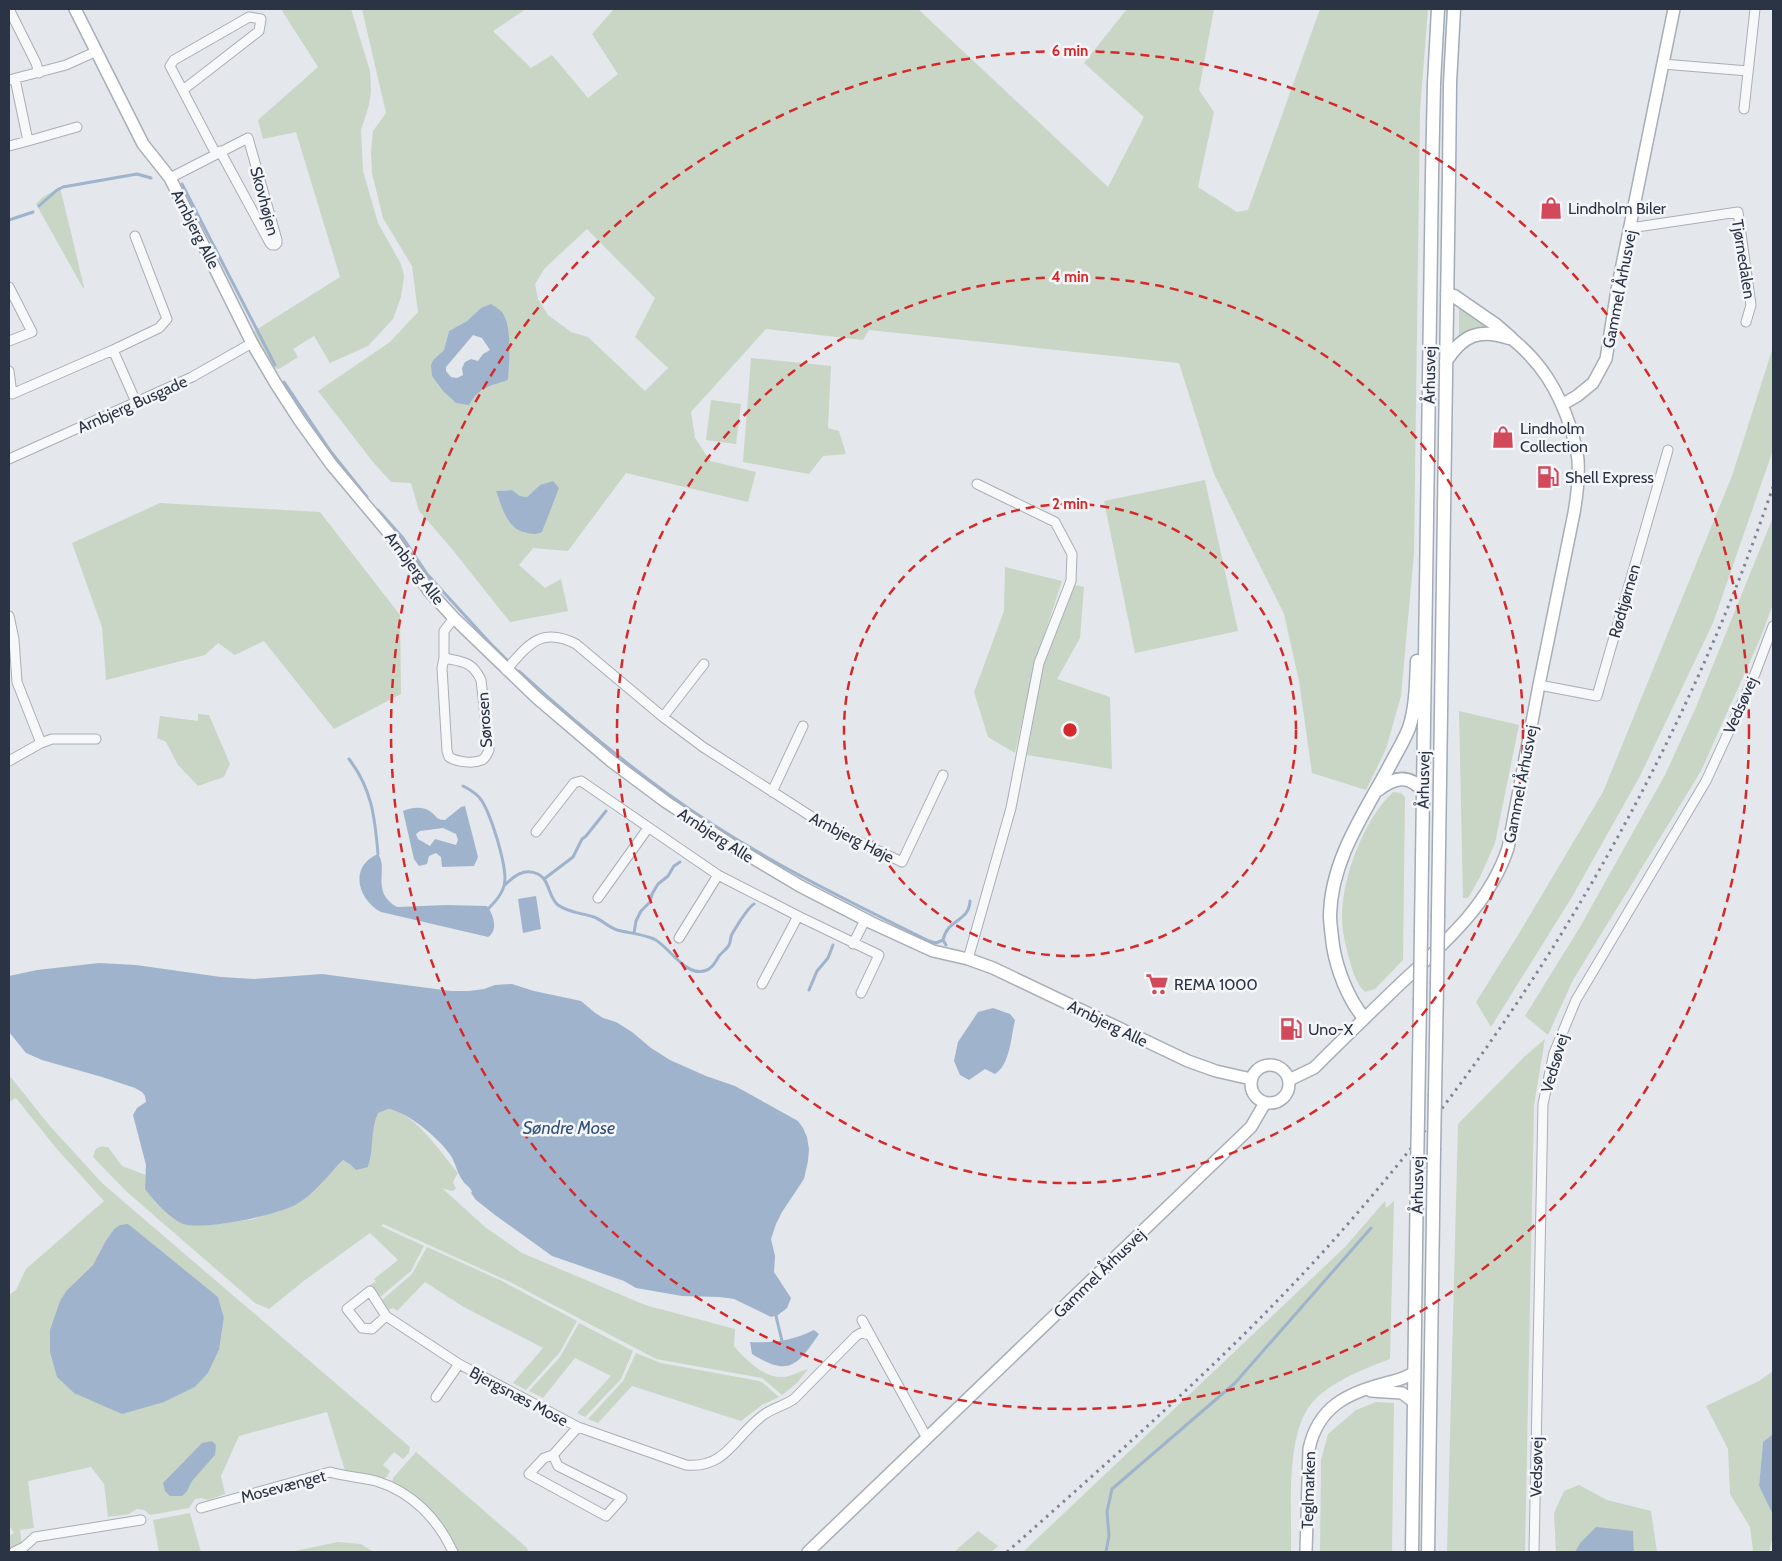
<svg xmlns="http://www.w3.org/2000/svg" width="1782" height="1561" viewBox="0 0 1782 1561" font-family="Cabin,sans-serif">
<rect width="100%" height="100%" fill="#e4e7ec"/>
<!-- green -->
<path fill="#c9d6c5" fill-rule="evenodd" d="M281,9h70l19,62 1,20 -2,14 -8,25 2,41 15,52 23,41 3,12 -3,21 -8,22 -25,27 -38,17 -16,-27 -21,13 5,8 -19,12 -6,-1 -20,-36 87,-55 -44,-145 -33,7 -5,-19 60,-53z
M362,9h164l-33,22 38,37 21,-13 36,43 30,-24 -26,-40 22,-25h304l190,178 36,-70 -60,-54 43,-54h87l-15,81 15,22 -16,75 39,25 11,-2 72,-201h108l-8,101 -6,443 -13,143 -15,53 -20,41 -54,-17 -13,-92 -15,-67 -70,-140 -35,-111 -310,-33 -6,10 -97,-11 -75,83 4,26 15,23 46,11 -8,30 -122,-29 -58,78 -35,-3 -14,17 26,23 16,-9 7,32 -58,11 -58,-73 -33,-38 -8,-28 -20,-1 -18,-20 -55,-71 72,-49 28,-30 -6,-46 -29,-48 -11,-45 -1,-21 2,-21 13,-18zM587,229l68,69 -20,39 33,31 -23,23 -57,-54 -17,-5 -23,-17 -10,-16 -3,-15 10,-16zM481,308l27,72 -26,9 -6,5 -45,-29 2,-5 11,-10 5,-19 18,-10zM540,485l7,32 -5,15c-5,3 -9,2 -15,1 -20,-3 -25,-26 -31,-42l16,-1 8,6 7,1z
M60,187l24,100 -1,1 -47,-84 7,-7z
M1459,307l33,22 -33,10z
M1773,347v103l-60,173 -73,153 -68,121 -81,130 -15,-25 42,-67 85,-143 129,-316z
M751,358l80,8 -3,62 11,3 7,23 -23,2 -14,18 -66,-12z
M711,400l30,4 -5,40 -30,-4z
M1205,480l33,151 -103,22 -31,-152z
M160,503l160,9 80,103 1,79 -67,35 -70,-88 -29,14 -17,-12 -13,12 -99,25 -4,-53 -30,-84z
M1773,517v87l-13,35 -59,132 -128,209 -25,55 -23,-19 55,-89 85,-152 31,-68z
M1005,567l57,14 -27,82 -20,90 -27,-16 -14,-45 30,-81z
M1075,585l9,2 -4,51 -23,41 53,18 2,72 -85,-14 16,-90z
M1459,711l60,14 -24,118 -15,34 -12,21h-5z
M198,714l11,1 21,49 -6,13 -26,9 -20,-21 -12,-23 -9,-4 3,-22 38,5z
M1393,792l8,1 4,4 -2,163 -28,29 -10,3c-8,-7 -12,-20 -15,-30 -4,-15 -8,-30 -8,-45 0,-40 22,-98 51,-125z
M1545,1039l-11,66 -9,447h-78l11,-428 66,-67z
M9,1075l40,50 54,59 307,263 -1,6 -6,6 -9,-7 -11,13 7,6 -3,6 -5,3 -36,-6 -19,-62 -88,24 -18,40 4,18 -17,6 -7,-2 -6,1 -6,9 -39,7 -6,-5 -7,-1 -8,5 -21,3 -4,-33 -13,-17 -63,14 6,47 -14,2 2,15 -13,7v-16l5,-3 -5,-8v-230l7,-5 10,-21 78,-68 -48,-53 -40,-50 -7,4zM114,1229l104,68 6,22 -5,31 -11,23 -13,14 -31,15 -97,-112 26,-25 12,-23z
M385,1109c28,0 56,44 73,64l-5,9 3,7 -4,2 -10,-3 43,39 37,26 123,52 90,24 -1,17c11,13 29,31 47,31 8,1 19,-6 27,-8l-11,14 -15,12 -20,-17 -106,-19 -144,-76 -129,-59 -2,2 43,20 -13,25 -32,27 -10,-12 7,-5 -2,-2 24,-19 -28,-27 -65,47 -36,29 -14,-6 -128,-111 -34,-35c2,-9 5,-12 15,-10l14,19 24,9 -1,14 13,15 41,21 19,-1 36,-5 63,-31 26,-28 8,5 17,2c4,-12 3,-46 10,-54 2,-2 5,-3 7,-4z
M1385,1201l1,7 8,-7 -4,158c-25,9 -62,24 -79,45 -26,33 -19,106 -20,148h-268l322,-305z
M427,1247l75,34 75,40 -17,31 -34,38 -13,-7 30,-35 -81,-42 -37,-24 -28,29 -4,-3 -5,2 -7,-9 31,-27z
M579,1323l54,28 -12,28 -36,38 -8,-4 34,-37 -36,-18 -32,40 -14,-7 31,-34z
M636,1353l25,10 98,18 4,2 16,14 -17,8 -21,16 -109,-35 -34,37 -10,-4 35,-38z
M1773,1371v63l-10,8 -4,44 14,29v20l-4,17h-17l1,-2 -3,-23 -20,-33 -2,-45 -22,-43 53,-25z
M1376,1402l18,1 -2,149h-72l1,-92 7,-26 28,-24z
M416,1452l110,95 3,5h-71l-7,-14 -59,-54 1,-6z
M1579,1485l28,15 44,11 6,41h-23l-1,-21 -53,12 -5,9h-19l-2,-39 10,-22z
M190,1513l11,39h-42l-6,-32z
M978,1531l20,15 -7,6h-37z
M338,1542l23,2 13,8h-84z"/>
<!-- water -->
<path fill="#9fb4cc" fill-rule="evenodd" d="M491,304c3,2 8,5 10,7 12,13 8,52 7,69 -19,7 -28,6 -39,25l-13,-2 -13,-12 -11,-15 -1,-11 2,-5 11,-10 5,-19 18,-10 14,-13zM473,335l9,3 8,12 -7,4 -5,7 -7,-2 -6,3 -3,6 1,7 -6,3 -6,-1 -5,-6v-4z
M553,481l6,7 -17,44c-5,3 -10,2 -15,1 -20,-3 -25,-26 -31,-42l16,-1 8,6 7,1 13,-12z
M465,806l13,51 -4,9 -32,1 -1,-10 -5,-4 -7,3 -2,8 -8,2 -5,-7 -11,-48c8,-4 21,-5 28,1 6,5 6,8 14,8l16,-13zM443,828l13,6 2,6 -2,5 -21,-6 -5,7 -12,-7 -2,-5 4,-3z
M378,854c11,14 -8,38 19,53l49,-2 41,1c6,8 12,24 1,31l-4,-1 -103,-24c-24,-13 -32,-46 -3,-58z
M536,896l5,33 -18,4 -5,-34z
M99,963l37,2 85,12 33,2 68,-5 129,17h18l15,-2 11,-4 17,-1 22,7 47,10 13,11 9,6 13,4 16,10 19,16 19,12 36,16 29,10 63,35 5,7 4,9 2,12 -1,12 -4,18 -22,33 -6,12 -5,15 4,17 -1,16 17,26 -4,10 -9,7 -7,2 -37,-18 -14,-2 -38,-1 -46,-8 -12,-7 -20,-7 -52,-18 -57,-41 -19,-15 -5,-7 1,-1c-2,-6 -6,-6 -9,-11 -6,-8 -7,-17 -12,-25 -11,-17 -43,-44 -63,-47l-10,4c-8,17 -4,37 -10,54l-12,3 -5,-5 -8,-5c-16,16 -29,35 -48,45 -18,10 -96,27 -114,18 -12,-6 -28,-23 -36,-34l1,-24 -13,-50 4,-7 9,-6 -1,-6 -3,-4 -7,-4 -33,-11 -60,-17 -16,-7 -17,-21v-56l28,-6z
M993,1008l17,6 5,6c-4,17 -5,45 -20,54l-10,-5 -16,11 -9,-5 -6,-14 4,-19 20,-30z
M128,1224l90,73 6,21 -5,32 -11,23 -13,14 -31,15 -42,12 -48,-21 -17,-16 -7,-25v-22l10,-29 7,-11 26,-25 12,-23 9,-13 6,-4z
M814,1330l5,4c-22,32 -30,43 -67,20l-2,-12c23,1 42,-1 64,-12z
M1773,1434v81l-14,-29 4,-44z
M212,1441l4,4 -1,10 -23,26 -5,10 -5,5h-12l-5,-5 -2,-8 39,-40z
M1596,1527l37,4 1,21h-59l5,-9z"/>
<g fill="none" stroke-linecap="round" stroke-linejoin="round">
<!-- stream -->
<path stroke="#9fb4cc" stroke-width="3" d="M182,184l93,181
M39,206l18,-16 6,-3 74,-13 14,4
M9,220l24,-8
M284,382l47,70 36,45
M378,510l25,28 24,36 63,69 17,17
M519,671c47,43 97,85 149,123 81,59 172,103 261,147l7,2 7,-3 3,5
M349,759c23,30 26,59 29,95
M463,786c6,3 11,6 16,11 11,13 30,73 25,89 -2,8 -9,16 -15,22
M544,879l29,-22 9,-18 4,-3 20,-25
M505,885c8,-8 19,-18 33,-11 12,6 10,23 20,31 11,8 24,8 36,12 8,3 14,10 23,13 12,3 25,4 37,9 16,8 32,40 53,31 6,-2 9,-9 12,-14 3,-4 8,-7 10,-11 2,-3 1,-8 3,-11 5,-8 15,-26 22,-30
M634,933l2,-12 5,-10 9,-9 2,-8 6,-10 10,-8 6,-10 6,-4
M943,940c5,-22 26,-18 27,-39
M809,990l8,-19 11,-13 5,-13
M776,1316l6,25
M1106,1552l3,-16 -2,-24 5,-23 123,-106 136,-155"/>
<defs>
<path id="street" d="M9,9l27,54 3,10
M1663,64l85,7
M9,80l57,-15 31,-14
M183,90l76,-59 2,-12 -12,-2 -75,43 -4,6 46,88
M1744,109l11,-100
M28,141l49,-14
M9,146l19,-5 -13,-62
M170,178l78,-40 29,102v3l-2,2h-3l-2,-2 -50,-92
M1630,228l108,-16 13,93 -5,17
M9,287l23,45 -23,9
M113,350l46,-22 8,-9 -32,-83
M9,371l3,23 101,-44 23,52
M9,459l183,-82 60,-34
M9,616l5,23 3,43 24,61 -32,18
M444,658c19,4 28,3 37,22l8,70c-2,4 -3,8 -7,10 -9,4 -25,2 -33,-3l-2,-6 -5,-83 2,-10v-27l10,-13
M506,670c22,-25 35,-44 70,-26l87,73 40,30 123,79 76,36 41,-87
M1539,685l58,11 71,-246
M663,717l41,-53
M41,743l11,-4h44
M772,792l31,-66
M536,832l38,-49 7,-2 137,94 80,41 81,39 -18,38
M598,898l50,-70
M679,938l39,-63
M853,944l12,-24
M968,959l43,-151 28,-145 32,-82 1,-27 -17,-32 -78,-38
M762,984l36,-68
M386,1316l-14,13 -10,-1 -15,-19 23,-18 16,25 73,48 119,63 108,38c40,4 49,-29 76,-49 10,-8 22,-10 32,-17l62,-63 5,-3 9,2
M862,1320l65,118
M436,1397l23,-33
M553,1455l5,11 64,32 -16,18 -77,-42 15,-16 9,-3 25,-28
M201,1508l129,-36c16,5 31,5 46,9 36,11 62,38 77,71
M14,1552l10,-5 11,-10 106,-17
M1534,1552l9,-448 11,-51 22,-53 130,-219 47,-102 20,-53"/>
<path id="secondary" d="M75,9l68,135 27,34 82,165 24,41 24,37 31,43 62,74 36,53 25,27 83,80 74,63 55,41 67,44 67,40 72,37 61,28 35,8 25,9 195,93 28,10 35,8
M1563,404l14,-8 16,-13 13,-24 11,-69 57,-281
M1251 1084a19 19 0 1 1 38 0a19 19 0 1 1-38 0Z
M1289,1080l25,-12c28,-28 57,-56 85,-83 43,-40 90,-79 109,-137l31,-163 35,-172c3,-17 5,-36 4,-53 -1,-11 -5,-24 -8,-34 -12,-36 -29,-64 -59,-88
M1371,1391l31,2 12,9
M808,1552l443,-425 14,-24
M1306,1552l3,-103c9,-42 38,-56 77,-66 11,-3 19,-4 28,-11"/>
<path id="primary" d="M1447,294l7,2 42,29 15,13
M1446,361c17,-26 33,-33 63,-23
M1378,790c16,-13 31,-16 45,1
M1438,915l11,-741 1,-91 4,-74
M1421,930l11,-756 2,-91 4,-74
M1364,1018c-16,-19 -27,-48 -31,-72 -1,-10 -3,-21 -3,-31 1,-54 33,-100 58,-146 7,-14 15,-26 21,-41 7,-21 7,-45 8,-67
M1435,1095l2,-111
M1418,1117l2,-117
M1412,1552l5,-381
M1428,1552l6,-402"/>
</defs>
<!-- street casing -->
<use href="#street" stroke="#a9aeb7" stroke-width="11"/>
<!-- secondary casing -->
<use href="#secondary" stroke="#a9aeb7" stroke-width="14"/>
<!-- primary casing -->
<use href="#primary" stroke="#a3abb8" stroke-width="15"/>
<!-- street -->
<use href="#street" stroke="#f7f8fa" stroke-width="9"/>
<!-- secondary -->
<use href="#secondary" stroke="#fff" stroke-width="11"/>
<!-- primary -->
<use href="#primary" stroke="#fff" stroke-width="12"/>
<!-- rail -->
<path stroke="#7d8696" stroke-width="3" stroke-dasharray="2.5 5" stroke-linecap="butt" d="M1007,1552c120,-107 241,-212 346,-334 153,-176 277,-379 368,-594 19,-45 36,-91 52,-137"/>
<defs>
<path id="primary-bridge" d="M1437,984l1,-69
M1420,1000l1,-70
M1434,1150l1,-55
M1417,1171l1,-54"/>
</defs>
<!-- primary-bridge casing -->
<use href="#primary-bridge" stroke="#a3abb8" stroke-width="15" stroke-linecap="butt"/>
<!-- primary-bridge -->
<use href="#primary-bridge" stroke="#fff" stroke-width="12"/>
</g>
<!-- distance rings -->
<g fill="none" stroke="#d62828" stroke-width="2.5" stroke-dasharray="9 6">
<circle cx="1070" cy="730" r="226"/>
<circle cx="1070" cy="730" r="453"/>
<circle cx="1070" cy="730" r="679"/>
</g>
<!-- icons -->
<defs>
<symbol id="shop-bare" viewBox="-9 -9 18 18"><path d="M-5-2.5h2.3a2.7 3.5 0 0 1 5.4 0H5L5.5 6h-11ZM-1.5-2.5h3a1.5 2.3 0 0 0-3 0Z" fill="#d1495b" stroke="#f4f6f9" stroke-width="2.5" paint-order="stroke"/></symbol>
<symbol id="fuel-bare" viewBox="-9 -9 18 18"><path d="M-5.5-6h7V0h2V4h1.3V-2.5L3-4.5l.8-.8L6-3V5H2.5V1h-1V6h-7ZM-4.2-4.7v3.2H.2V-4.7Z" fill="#d1495b" stroke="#f4f6f9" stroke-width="2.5" paint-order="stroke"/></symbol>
<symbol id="supermarket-bare" viewBox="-9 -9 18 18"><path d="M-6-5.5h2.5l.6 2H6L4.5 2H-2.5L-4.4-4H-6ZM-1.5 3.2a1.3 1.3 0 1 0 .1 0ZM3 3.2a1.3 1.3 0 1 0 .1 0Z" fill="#d1495b" stroke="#f4f6f9" stroke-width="2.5" paint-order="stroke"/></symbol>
</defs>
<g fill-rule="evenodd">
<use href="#shop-bare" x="1535" y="192" width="32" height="32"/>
<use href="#shop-bare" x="1487" y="421" width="32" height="32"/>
<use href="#fuel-bare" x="1532" y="461" width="32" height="32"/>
<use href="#supermarket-bare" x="1141" y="968" width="32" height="32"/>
<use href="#fuel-bare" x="1275" y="1013" width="32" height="32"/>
</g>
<g text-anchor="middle" stroke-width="5" stroke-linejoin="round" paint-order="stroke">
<!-- street labels -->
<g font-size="16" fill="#2b3445" stroke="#f4f6f9">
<text transform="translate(265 201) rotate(75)" y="6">Skovhøjen</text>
<text transform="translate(196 229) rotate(63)" y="6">Arnbjerg Alle</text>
<text transform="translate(1744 259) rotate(81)" y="6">Tjørnedalen</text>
<text transform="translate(1619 289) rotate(-79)" y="6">Gammel Århusvej</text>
<text transform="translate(1429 375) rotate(-89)" y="6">Århusvej</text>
<text transform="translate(132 404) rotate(-24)" y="6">Arnbjerg Busgade</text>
<text transform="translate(415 568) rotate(53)" y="6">Arnbjerg Alle</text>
<text transform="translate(1624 601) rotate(-74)" y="6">Rødtjørnen</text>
<text transform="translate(1740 705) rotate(-66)" y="6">Vedsøvej</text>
<text transform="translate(484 720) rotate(-94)" y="6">Sørosen</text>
<text transform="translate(1423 780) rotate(-89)" y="6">Århusvej</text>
<text transform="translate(1520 784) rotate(-79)" y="6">Gammel Århusvej</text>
<text transform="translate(716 835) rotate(33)" y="6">Arnbjerg Alle</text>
<text transform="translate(852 837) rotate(27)" y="6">Arnbjerg Høje</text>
<text transform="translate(1108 1023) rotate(26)" y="6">Arnbjerg Alle</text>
<text transform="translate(1554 1063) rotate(-74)" y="6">Vedsøvej</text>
<text transform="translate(1417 1185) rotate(-89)" y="6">Århusvej</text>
<text transform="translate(1099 1273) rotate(-44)" y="6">Gammel Århusvej</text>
<text transform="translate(519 1396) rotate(28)" y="6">Bjergsnæs Mose</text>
<text transform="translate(1536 1467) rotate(-89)" y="6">Vedsøvej</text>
<text transform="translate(283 1486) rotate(-15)" y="6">Mosevænget</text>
<text transform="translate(1308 1490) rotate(-88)" y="6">Teglmarken</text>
</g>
<!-- poi labels -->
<g font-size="16" fill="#2b3445" stroke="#f4f6f9" text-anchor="start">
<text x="1568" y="214">Lindholm Biler</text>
<text x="1520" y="434">Lindholm<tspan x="1520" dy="18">Collection</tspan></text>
<text x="1565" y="483">Shell Express</text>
<text x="1174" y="990">REMA 1000</text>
<text x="1308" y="1035">Uno-X</text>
</g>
<!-- water labels -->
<g font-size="18" font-style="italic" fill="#34527a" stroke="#f4f6f9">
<text x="569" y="1134">Søndre Mose</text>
</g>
</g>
<circle cx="1070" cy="730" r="8" fill="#d62828" stroke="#f4f6f9" stroke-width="2.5"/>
<g font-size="15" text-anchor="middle" font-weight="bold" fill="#d62828" stroke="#f4f6f9" stroke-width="5" stroke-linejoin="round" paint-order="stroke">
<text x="1070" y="56">6 min</text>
<text x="1070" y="282">4 min</text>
<text x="1070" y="509">2 min</text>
</g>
<!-- border -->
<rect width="1782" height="1561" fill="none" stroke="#2b3445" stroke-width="20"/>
</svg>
